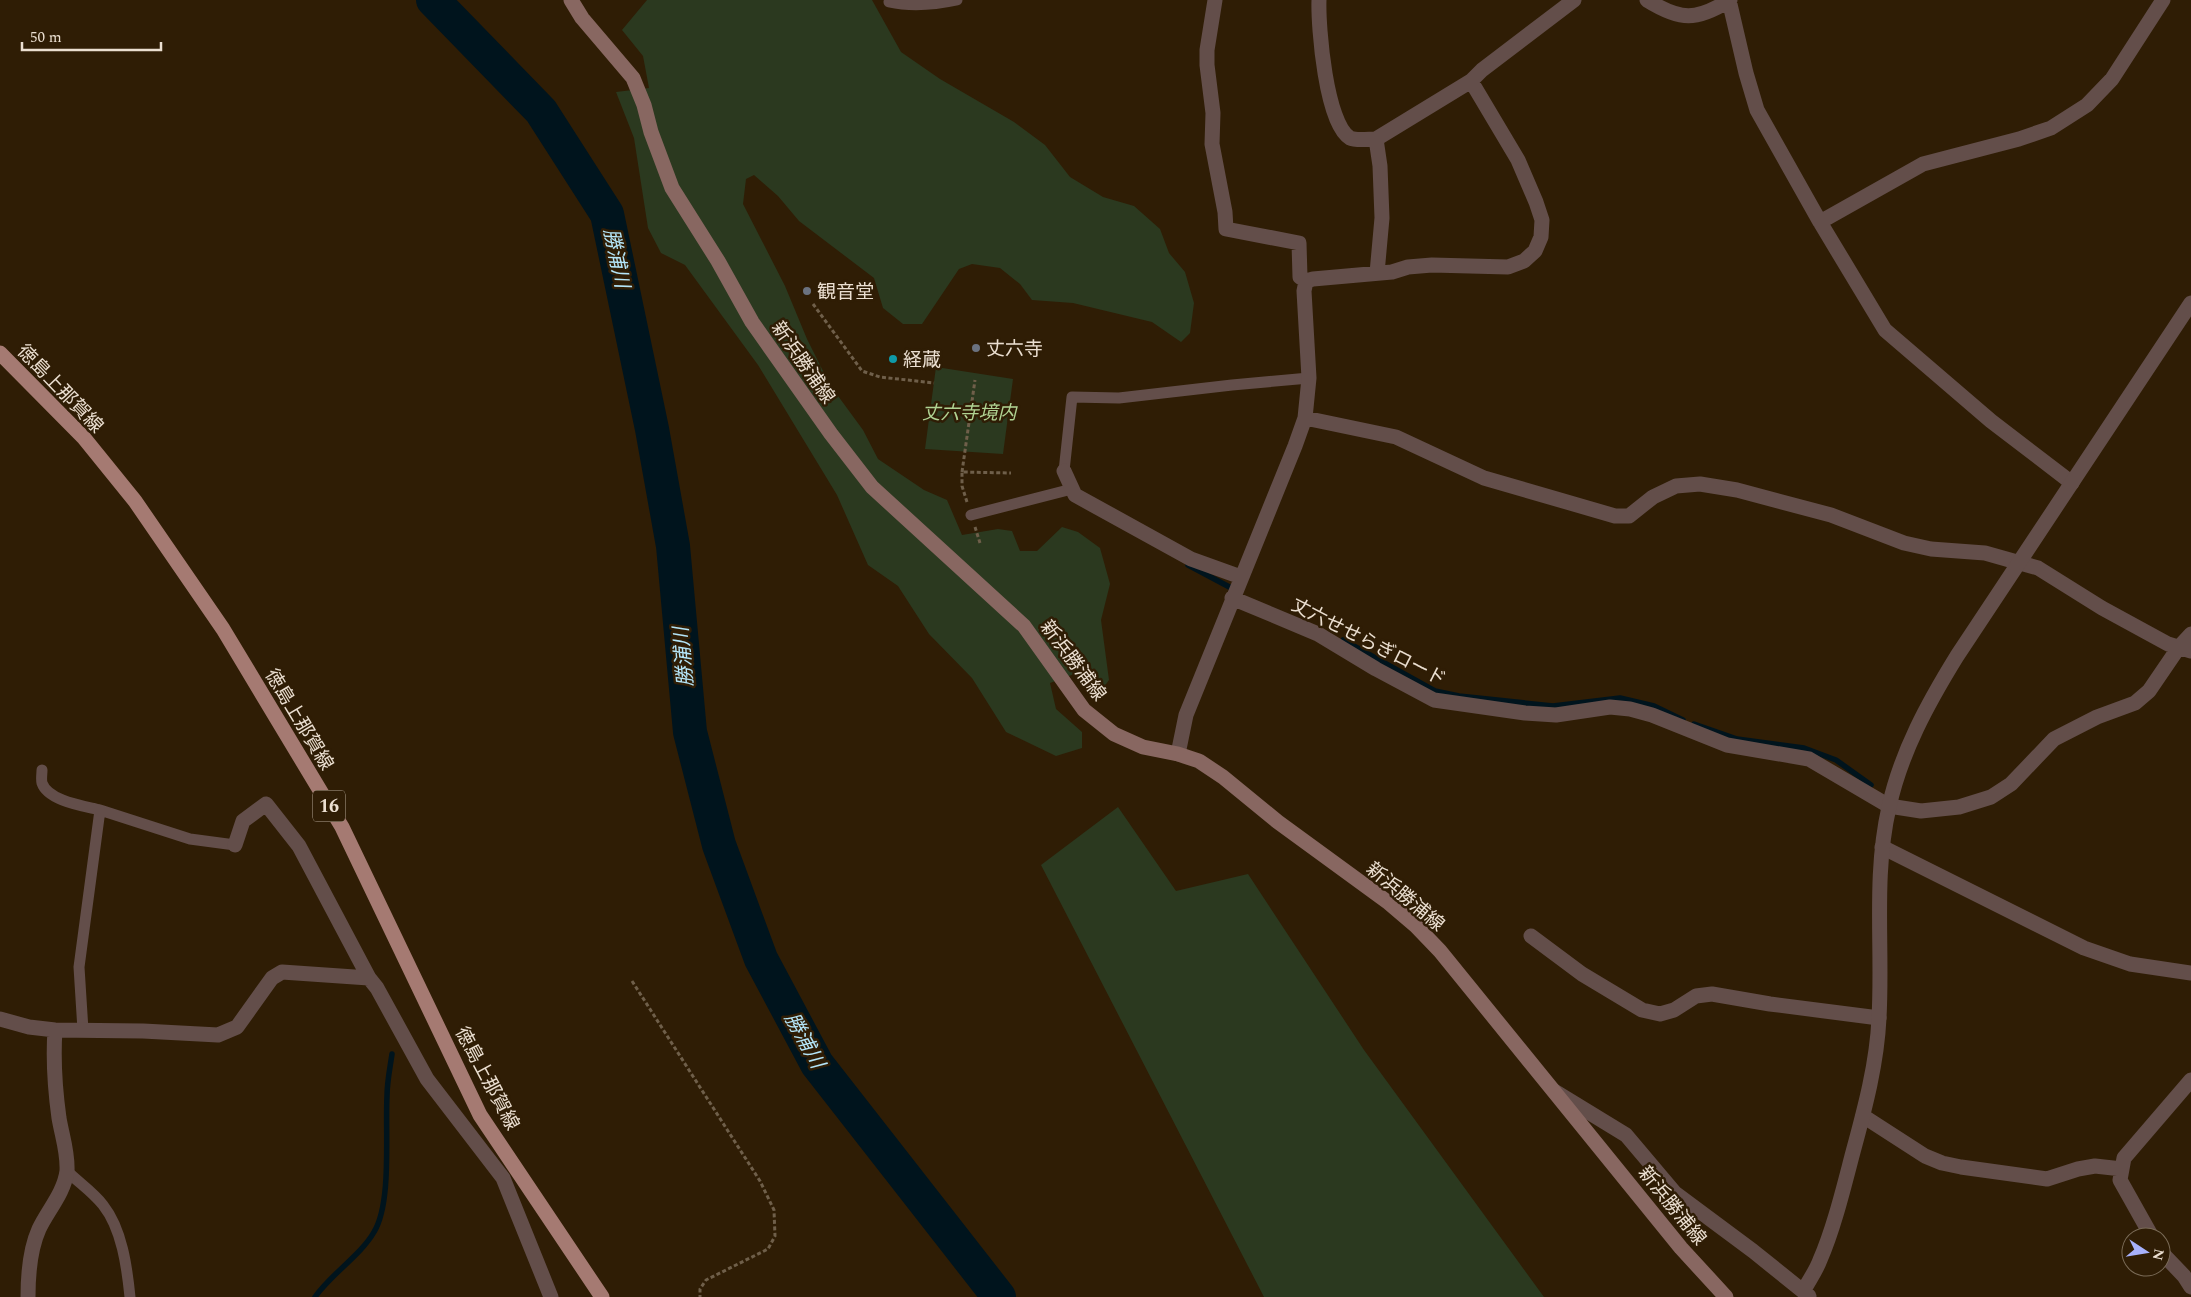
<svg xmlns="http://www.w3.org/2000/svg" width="2191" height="1297" viewBox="0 0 2191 1297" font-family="Spectral,'Noto Sans JP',serif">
<rect width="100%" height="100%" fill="#2f1d05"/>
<!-- green -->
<path fill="#2b391f" d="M647,0h225l29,52 39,27 74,43 31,23 25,32 33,20 31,9 26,23 9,24 16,19 9,31 -4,30 -9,9 -29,-20 -79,-19 -41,-3 -12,-16 -20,-16 -28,-4 -13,5 -37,55h-19l-20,-16 -9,-30 -75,-57 -21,-25 -24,-21 -8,4 -3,25 42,82 22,53 23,46 33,45 15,29 46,31 23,10 15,35 36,-6 14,2 8,20h17l25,-24 16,5 22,16 10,36 -9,36 8,60 -13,18 -19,-25 -27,10 6,26 26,23v16l-26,8 -50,-24 -34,-54 -43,-44 -31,-48 -30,-21 -31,-70 -79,-130 -73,-100 -24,-12 -13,-25 -14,-90 -18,-46 33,-4 -6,-32 -21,-26z
M936,367l77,12 -10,75 -78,-5z
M1118,807l58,84 72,-17 116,176 180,247h-280l-223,-432z"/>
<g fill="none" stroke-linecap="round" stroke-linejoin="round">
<!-- stream -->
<path stroke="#00141d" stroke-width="5.5" d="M1188,565l47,25
M1343,640l92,51 24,5 94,10 67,-8 34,8 29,14
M1694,724l43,15 67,9 32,12 35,25
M315,1297c16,-23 46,-42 59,-65 18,-29 11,-100 13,-136 0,-14 3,-28 5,-42"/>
<!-- river -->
<path stroke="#00141d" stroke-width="34" d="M433,0l108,111 66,103 45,215 21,117 17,186 29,113 42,114 56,105 182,233"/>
<!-- path -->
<path stroke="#6f5f4a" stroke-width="3" stroke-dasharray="4 2.5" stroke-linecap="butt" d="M813,304l49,67 18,6 54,6
M962,472l13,-92
M967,502l-5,-16v-14l49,1
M975,527l5,16
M632,981l128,200 14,29 1,26 -7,13 -62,31 -6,9v8"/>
<!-- service -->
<path stroke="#634e4a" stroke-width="11" d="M889,2c23,5 45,3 68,-2
M1064,471l8,-74 47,1 113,-13 77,-7
M971,515l101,-26
M42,770c0,4 -1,9 0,13 6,18 42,23 58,27l-21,157 4,63
M100,810l90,29 45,6
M67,1171c11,11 26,21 36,34 19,24 24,62 27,92"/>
<!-- minor -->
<path stroke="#634e4a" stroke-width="15" d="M1215,0l-8,50v15l6,48 -1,31 13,68 1,17 73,14 1,34 6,4
M1319,0c-1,27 7,124 31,138 6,3 19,1 26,1
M1647,0c34,21 49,21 83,0
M1729,0l17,73 11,37 63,112 65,108 106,91 81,62
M1820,222l103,-58 96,-25 32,-11 36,-23 25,-26 51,-79
M1377,273l5,-55 -2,-52 -4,-27 95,-58 11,-11 92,-70
M1305,418l91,19 88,41 131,38h14l24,-19 23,-11 24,-2 37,6 94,25 73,28 27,6 54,4 53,15 64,40 66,36 23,7
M1064,471l11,24 116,64 50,18
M1232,598l86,36 58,35 58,31 91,13 31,2 54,-8 20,2 22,6 75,30 82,14 80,47 32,5 38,-4 32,-10 20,-13 43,-45 43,-22 38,-14 14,-12 30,-44 12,-13
M1178,754l8,-39 109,-269 10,-28 4,-40 -5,-87 2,-10 7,-2 79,-7 16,-5 24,-2 76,2 16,-6 11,-10 6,-14 1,-17 -6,-18 -18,-42 -47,-79
M235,845l8,-24 23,-17 33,42 70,132
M1882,847l202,101 46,16 61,9
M1531,936l51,38 60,36 18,4 14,-4 22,-14 16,-2 58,10 109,14
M0,1019l29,8 26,3 88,1 75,4 19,-8 35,-49 10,-6 87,6 8,10 50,91 76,99 48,119
M1863,1116l62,40 17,7 19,4 86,12 31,-10 17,-3 27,3
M2152,1237l-32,-57 4,-22 67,-78
M2161,1252l23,24 7,11
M28,1297c0,-22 2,-48 11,-68 9,-19 25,-36 28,-58 1,-19 -5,-35 -8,-53 -4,-29 -6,-59 -4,-88"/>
<!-- tertiary -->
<path stroke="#634e4a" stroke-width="15" d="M1554,1091l72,44 49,58 78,58 56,45
M1804,1290c5,-10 12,-19 16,-30 14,-32 24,-74 33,-108 12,-44 24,-89 26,-134 4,-71 -6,-141 10,-211 12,-55 39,-104 68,-151l234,-353"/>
<!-- secondary -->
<path stroke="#886761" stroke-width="15" d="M571,0l11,18 51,60 11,27 7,27 21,56 46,73 34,61 79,112 41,53 152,139 60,84 30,24 29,13 35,7 21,7 24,16 55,45 111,81 27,23 24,25 241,297 45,49"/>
<!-- primary -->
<path stroke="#a57a72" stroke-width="15" d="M0,353l84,85 51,63 88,128 119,198 138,288 122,182"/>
</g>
<!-- markers -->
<g fill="#6b7280" stroke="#2f1d05" stroke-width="2">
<circle cx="807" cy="291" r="5"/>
<circle cx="976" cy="348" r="5"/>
</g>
<circle fill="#0f9aa8" stroke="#2f1d05" stroke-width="2" cx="893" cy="359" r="5"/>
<g text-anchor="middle" stroke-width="5" stroke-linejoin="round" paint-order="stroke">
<!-- shield labels -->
<rect fill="#2f1d05" stroke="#b3a594" stroke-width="1" x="313" y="790.5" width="32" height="31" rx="4"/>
<g font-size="18" font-weight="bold" fill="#ebdfd1">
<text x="329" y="812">16</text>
</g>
<!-- poi labels -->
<g font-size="19" fill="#ebdfd1" stroke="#2f1d05" text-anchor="start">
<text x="817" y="298">観音堂</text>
<text x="986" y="355">丈六寺</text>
<text x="903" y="366">経蔵</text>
</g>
<!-- street labels -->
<g font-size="19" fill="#ebdfd1" stroke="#2f1d05">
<text transform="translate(804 362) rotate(55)" y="7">新浜勝浦線</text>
<text transform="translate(61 388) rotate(46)" y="7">徳島上那賀線</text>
<text transform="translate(1369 641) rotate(27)" y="7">丈六せせらぎロード</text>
<text transform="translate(1074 660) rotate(53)" y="7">新浜勝浦線</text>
<text transform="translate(300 719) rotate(59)" y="7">徳島上那賀線</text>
<text transform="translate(1406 896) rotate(40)" y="7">新浜勝浦線</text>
<text transform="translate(488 1078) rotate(62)" y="7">徳島上那賀線</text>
<text transform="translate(1673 1205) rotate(51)" y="7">新浜勝浦線</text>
</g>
<!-- park labels -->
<g font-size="19" font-style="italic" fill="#b0d393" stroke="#2f1d05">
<text x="969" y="419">丈六寺境内</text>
</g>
<!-- water labels -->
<g font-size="20" font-style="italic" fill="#b4e5f8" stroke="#2f1d05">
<text transform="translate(617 258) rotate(78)" y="7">勝浦川</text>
<text transform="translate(683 657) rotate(-95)" y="7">勝浦川</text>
<text transform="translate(805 1040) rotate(61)" y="7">勝浦川</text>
</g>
</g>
<!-- north arrow -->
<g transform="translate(2146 1252) rotate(102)"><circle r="24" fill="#2f1d05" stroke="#7a6b57"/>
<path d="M0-4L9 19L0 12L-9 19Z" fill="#a7b1fc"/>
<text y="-8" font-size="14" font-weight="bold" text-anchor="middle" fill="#ebdfd1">N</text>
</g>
<!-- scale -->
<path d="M22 42v8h139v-8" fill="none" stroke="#ebdfd1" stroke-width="2.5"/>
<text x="30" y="42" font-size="15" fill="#ebdfd1" stroke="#2f1d05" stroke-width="4" paint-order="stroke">50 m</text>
</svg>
